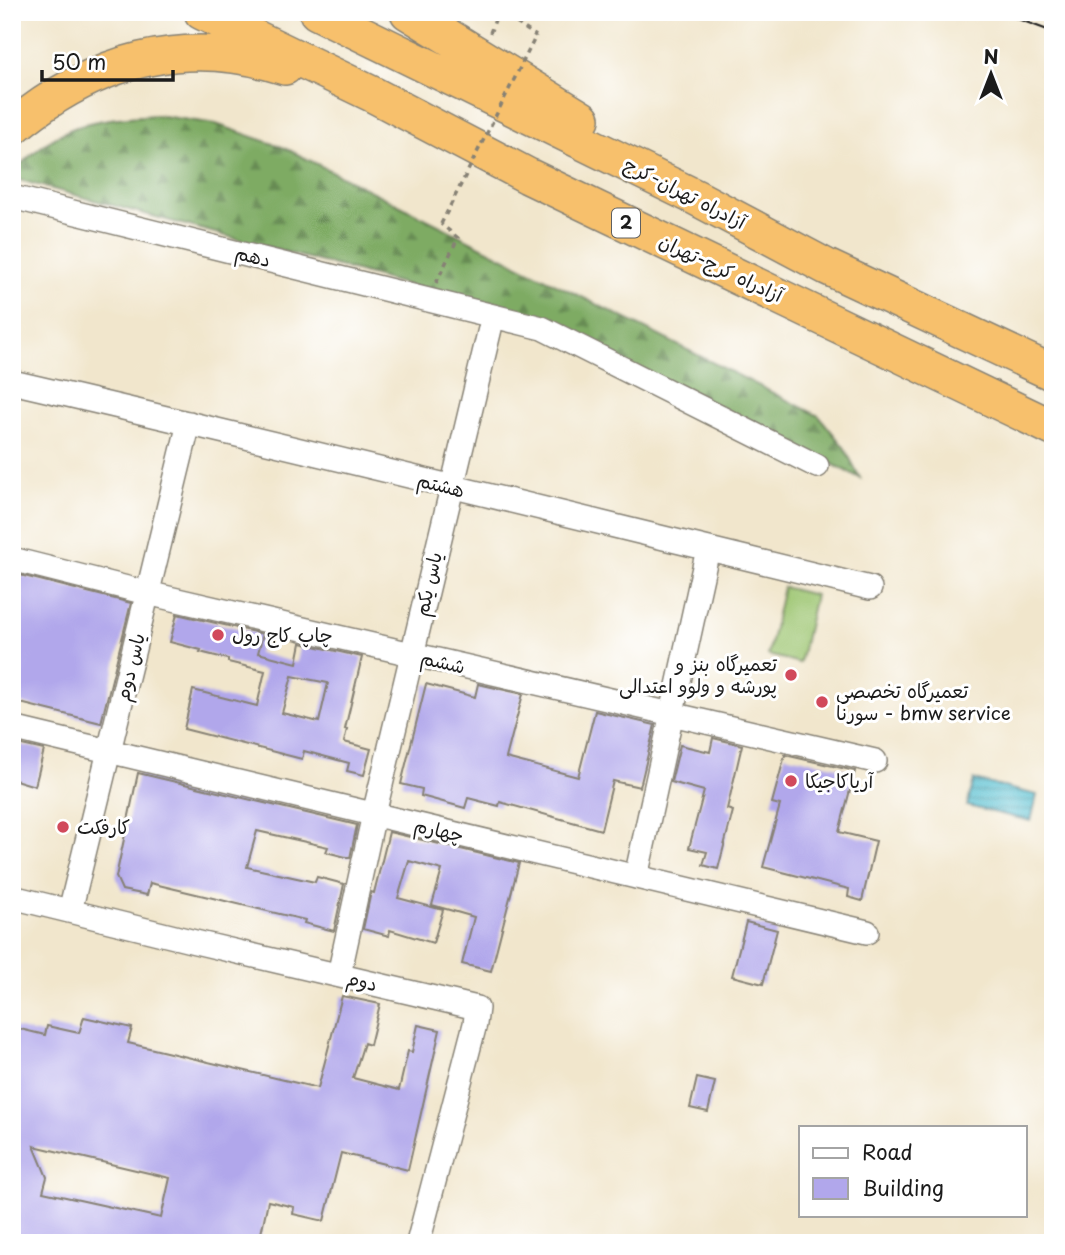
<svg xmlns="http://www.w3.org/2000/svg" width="1065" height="1255" viewBox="0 0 1065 1255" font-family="'Playpen Sans','Playpen Sans Arabic',sans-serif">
<defs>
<pattern id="forest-firs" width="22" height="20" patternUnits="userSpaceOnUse" patternTransform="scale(1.75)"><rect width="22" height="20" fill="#7eab64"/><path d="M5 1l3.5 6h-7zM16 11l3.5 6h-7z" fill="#668a52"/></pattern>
<pattern id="water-rules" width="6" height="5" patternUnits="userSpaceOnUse" patternTransform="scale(1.75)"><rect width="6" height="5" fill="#55bfd0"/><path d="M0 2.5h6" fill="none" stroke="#469aa8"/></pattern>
</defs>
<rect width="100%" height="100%" fill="#fff"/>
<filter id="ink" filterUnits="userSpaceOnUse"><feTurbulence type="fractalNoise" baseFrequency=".0143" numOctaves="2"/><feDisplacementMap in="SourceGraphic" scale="14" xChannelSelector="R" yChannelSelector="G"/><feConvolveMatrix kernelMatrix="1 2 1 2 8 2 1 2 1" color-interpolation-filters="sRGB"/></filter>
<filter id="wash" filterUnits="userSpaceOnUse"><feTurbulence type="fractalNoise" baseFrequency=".00686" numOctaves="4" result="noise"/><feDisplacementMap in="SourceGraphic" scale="28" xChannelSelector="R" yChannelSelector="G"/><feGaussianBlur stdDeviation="1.57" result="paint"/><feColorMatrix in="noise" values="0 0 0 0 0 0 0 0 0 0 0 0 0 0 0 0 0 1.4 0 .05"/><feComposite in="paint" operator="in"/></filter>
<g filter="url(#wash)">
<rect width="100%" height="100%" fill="#f1e6cc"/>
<!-- forest -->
<path fill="url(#forest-firs)" stroke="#4d6440" stroke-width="2" d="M156,115l60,9 69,24 534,268 25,31 16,31 -145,-72 -219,-97 -484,-131v-5c50,-50 76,-54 144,-58z"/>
<!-- garden -->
<path fill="#9ec672" stroke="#5d7147" stroke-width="2" d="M783,587l32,8 -15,68 -32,-8z"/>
<!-- water -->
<path fill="url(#water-rules)" stroke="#386e76" stroke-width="2" d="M974,780l63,15 -6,26 -64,-15z"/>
<g id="blocks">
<!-- building -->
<path fill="#b1a7eb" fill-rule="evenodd" d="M12,573l119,30 -30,120 -89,-22z
M177,614l86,20 -5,19 39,10 4,-20 61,14 -17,72h2l-3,13 27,7 -7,26 -17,-4 2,-8 -45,-12 -2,8 -118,-30 9,-39 64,16 8,-35 -37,-9v-3l-28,-7 1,-2 -31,-8zM292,676l36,7 -9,39 -37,-9z
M426,684l49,13 3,-13 45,10 -17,64 72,19 17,-66 60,14 -15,62 -27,-6 -12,49 -101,-28 -1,4 -31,-8 -3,10 -44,-12 1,-7 -21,-5z
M713,738l29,7 -15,64 6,2 -15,58 -15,-4 4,-13 -18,-4 15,-57 -33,-9 9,-37 30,7z
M13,743l31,7 -9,36 -23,-7z
M785,755l70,16 -16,61 37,9 -14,60 -14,-4 1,-8 -86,-22 17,-62 -8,-2z
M138,773l219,52 -7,33 -24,-6 2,-5 -71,-16 -10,36 68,15 2,-5 27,7 -10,47 -30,-8 1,-3 -155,-37 -3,12 -25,-5 -6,-13z
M389,832l130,31 -28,108 -29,-7 12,-47 -42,-12 10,-35 -33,-9 -11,37 45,12 -10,33 -43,-13 -1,6 -26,-7 8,-37 3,1z
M746,922l31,8 -14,54 -31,-8z
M342,996l38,8 -10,41 -6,-2 -11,35 46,12 9,-39 4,1 6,-27 22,5 -32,140 -67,-17 -17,68 -31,-7 1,-7 -26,-6 -9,42h-247v-216l33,8 2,-9 32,7 5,-16 48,11 -4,15 190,45zM34,1146l136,32 -9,40 -118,-26 4,-15z
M697,1078l18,4 -7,30 -18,-4z"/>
</g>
</g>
<g filter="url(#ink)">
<use href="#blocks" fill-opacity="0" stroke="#868174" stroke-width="2"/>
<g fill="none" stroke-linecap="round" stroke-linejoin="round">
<defs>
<path id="minor" d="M12,197l530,131 275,138
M12,382c287,66 572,137 858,206
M12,559l135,34 728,168
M12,728l855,204
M636,877l72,-328
M12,897l179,44 286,67 -2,16 -57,219
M70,911l119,-488
M339,975l35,-161 119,-498"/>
<path id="highway" d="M202,12l170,82 156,82 525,252
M317,12l380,186 130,69 226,106
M408,12l174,107
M12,128c80,-67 172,-94 273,-61"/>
</defs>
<!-- minor casing -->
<use href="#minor" stroke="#868174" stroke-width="26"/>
<!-- highway casing -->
<use href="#highway" stroke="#868174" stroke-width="38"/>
<!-- path -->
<path stroke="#868174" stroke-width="3.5" stroke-dasharray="5 5" stroke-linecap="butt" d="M500,12l36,24
M490,33l8,-21
M436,283l22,-45 -17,-14"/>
<!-- minor -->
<use href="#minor" stroke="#fff" stroke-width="23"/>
<!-- highway -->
<use href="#highway" stroke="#f7c06c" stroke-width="35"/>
<!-- tram -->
<path stroke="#1c1c1c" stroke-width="2" d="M999,12l54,20"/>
<!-- path-bridge -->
<path stroke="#868174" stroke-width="3.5" stroke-dasharray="5 5" stroke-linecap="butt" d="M441,224l95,-188"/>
</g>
</g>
<!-- markers -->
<g fill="#d1495b" stroke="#fff" stroke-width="2.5">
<circle cx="218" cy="635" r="7"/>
<circle cx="791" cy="675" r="7"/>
<circle cx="822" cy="702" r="7"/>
<circle cx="791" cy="781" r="7"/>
<circle cx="63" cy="827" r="7"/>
</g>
<g text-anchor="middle" stroke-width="6" stroke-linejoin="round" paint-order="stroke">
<!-- shield labels -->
<rect fill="#fff" stroke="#606060" stroke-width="2" x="612" y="208.5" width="28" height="29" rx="5"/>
<g font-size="18" font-weight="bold" fill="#1c1c1c">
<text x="626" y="229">2</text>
</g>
<!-- street labels -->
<g font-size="19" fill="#1c1c1c" stroke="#fff">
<text transform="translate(685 193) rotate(27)" y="7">آزادراه تهران-کرج</text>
<text transform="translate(253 256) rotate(14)" y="7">دهم</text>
<text transform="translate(721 268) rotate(25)" y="7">آزادراه کرج-تهران</text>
<text transform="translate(441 485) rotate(14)" y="7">هشتم</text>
<text transform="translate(428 584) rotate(-77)" y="7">یاس یکم</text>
<text transform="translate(443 662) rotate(13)" y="7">ششم</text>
<text transform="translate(130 667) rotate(-76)" y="7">یاس دوم</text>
<text transform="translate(439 830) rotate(13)" y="7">چهارم</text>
<text transform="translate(362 981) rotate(13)" y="7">دوم</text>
</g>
<!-- poi labels -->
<g font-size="19" fill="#1c1c1c" stroke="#fff" text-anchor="start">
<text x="232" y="642">چاپ کاج رول</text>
<text x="777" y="671" text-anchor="end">تعمیرگاه بنز و<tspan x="777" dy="22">پورشه و ولوو اعتدالی</tspan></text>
<text x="836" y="698">تعمیرگاه تخصصی<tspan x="836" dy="22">سورنا - bmw service</tspan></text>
<text x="805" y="788">آریاکاجیکا</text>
<text x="77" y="834">کارفکت</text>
</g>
</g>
<!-- margin -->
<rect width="1065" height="1255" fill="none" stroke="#fff" stroke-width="42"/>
<!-- legend -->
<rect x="799" y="1126" width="228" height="91" fill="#ffffff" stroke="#a4a4a4" stroke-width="2"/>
<rect x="813" y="1148" width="35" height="10" fill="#ffffff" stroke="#a4a4a4" stroke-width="2"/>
<text x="862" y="1160" font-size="21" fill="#1c1c1c">Road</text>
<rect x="813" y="1178" width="35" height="21" fill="#b1a7eb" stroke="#a4a4a4" stroke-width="2"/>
<text x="862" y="1196" font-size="21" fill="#1c1c1c">Building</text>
<!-- north arrow -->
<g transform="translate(991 74)" stroke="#ffffff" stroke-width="5" paint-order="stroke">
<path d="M0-5L12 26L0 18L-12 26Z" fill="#1c1c1c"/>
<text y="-10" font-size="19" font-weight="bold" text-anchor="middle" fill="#1c1c1c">N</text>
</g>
<!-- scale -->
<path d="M42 70v10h131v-10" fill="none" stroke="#1c1c1c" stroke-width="3.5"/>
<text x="52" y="70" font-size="21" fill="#1c1c1c" stroke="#ffffff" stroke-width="5" paint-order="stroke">50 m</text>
</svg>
